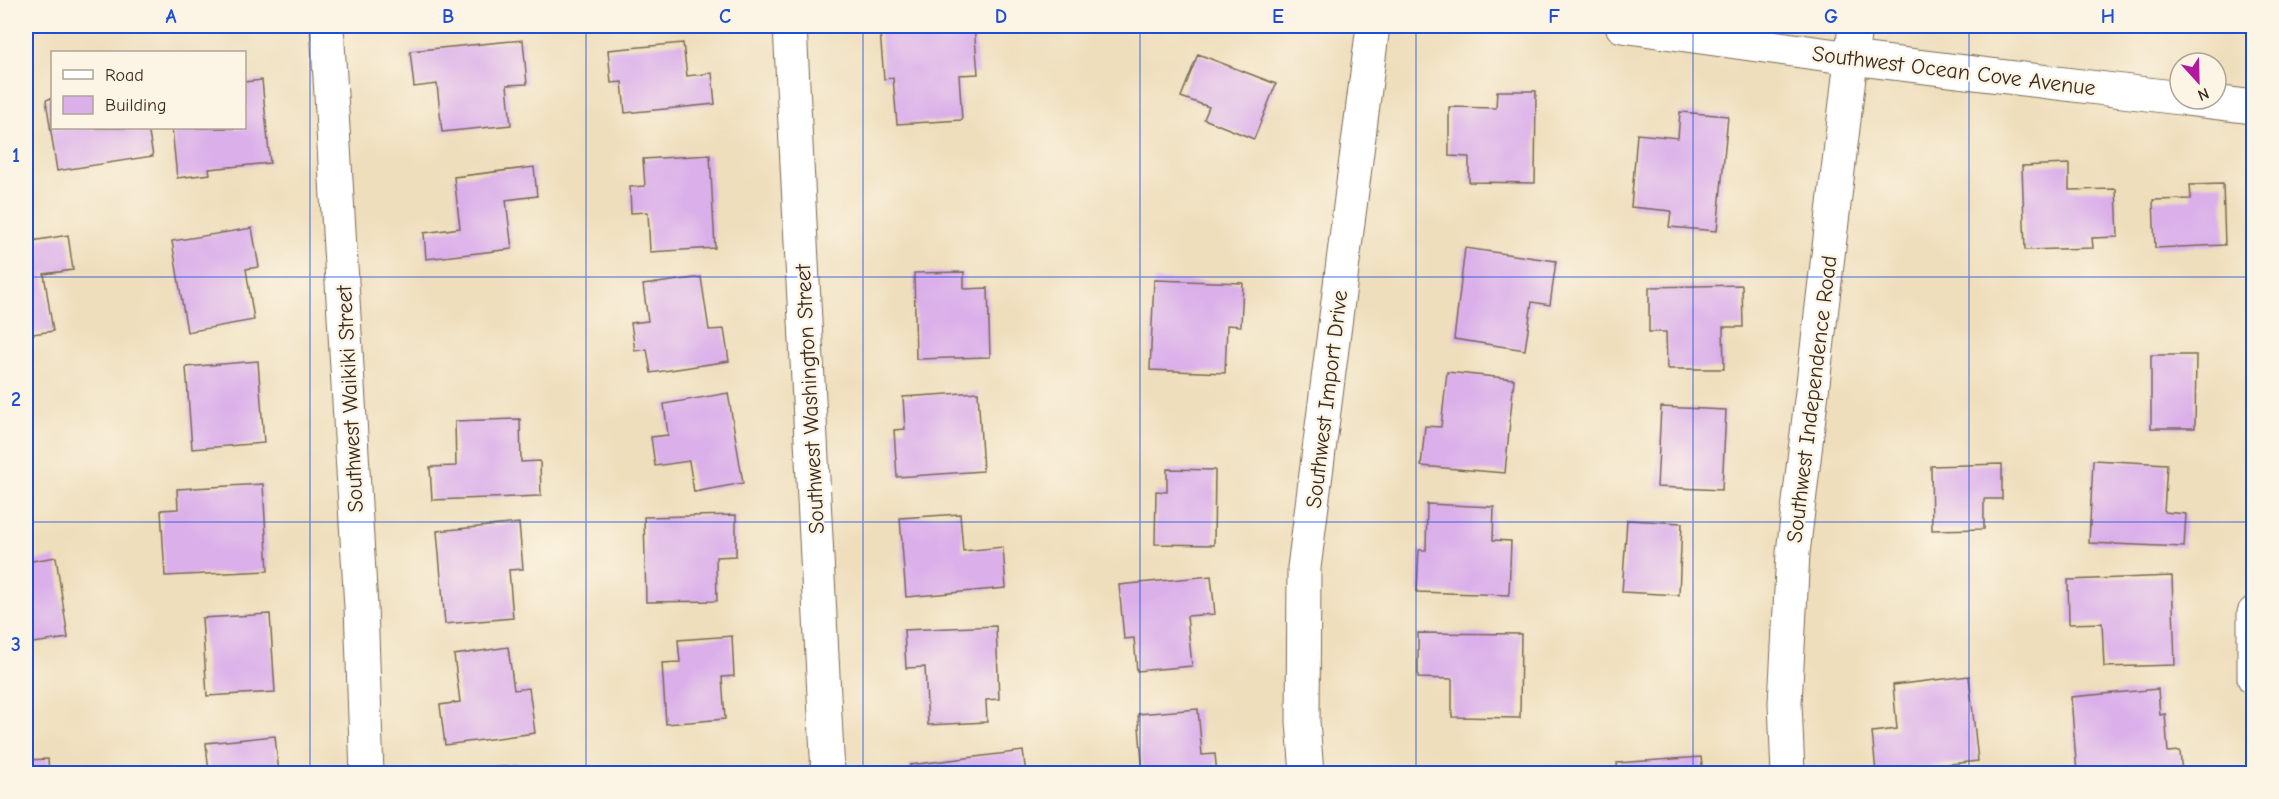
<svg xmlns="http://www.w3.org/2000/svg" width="2279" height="799" viewBox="0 0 2279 799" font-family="'Comic Neue',sans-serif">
<rect width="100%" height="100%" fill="#fcf5e5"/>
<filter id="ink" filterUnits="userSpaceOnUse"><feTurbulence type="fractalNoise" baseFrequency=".0167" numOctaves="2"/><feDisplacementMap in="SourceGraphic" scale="12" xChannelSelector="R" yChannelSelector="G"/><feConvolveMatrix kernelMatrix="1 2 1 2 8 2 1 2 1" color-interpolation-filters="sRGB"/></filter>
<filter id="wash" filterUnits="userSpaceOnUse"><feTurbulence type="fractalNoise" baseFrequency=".008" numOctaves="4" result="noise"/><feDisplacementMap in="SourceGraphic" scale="24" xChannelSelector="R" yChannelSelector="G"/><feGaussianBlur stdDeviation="1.35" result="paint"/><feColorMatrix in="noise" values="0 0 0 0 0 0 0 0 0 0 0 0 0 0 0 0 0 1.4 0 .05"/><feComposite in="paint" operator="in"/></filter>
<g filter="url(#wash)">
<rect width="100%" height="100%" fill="#eedebc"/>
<g id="blocks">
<!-- building -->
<path fill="#daafea" d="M958,26h16l4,48 -19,1 3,45 -65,4 -4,-46 -9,1 -4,-47z
M523,40l4,44 -20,1 4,40 -69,7 -5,-48 -23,3 -4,-36z
M683,43l4,33 25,-3 3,31 -90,9 -3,-31 -11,1 -3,-33z
M1198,54l78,30 -22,55 -50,-20 5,-12 -28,-10z
M262,80l8,83 -61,6 1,5 -33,4 -5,-50h72v-46z
M1497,91h39l-1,92 -66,-1v-25l-20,-1v-49l47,1z
M52,98v30h96l5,28 -96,15 -11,-71z
M1680,112l48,4 -11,115 -48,-4 2,-16 -40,-4 6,-73 41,4z
M710,155l5,93 -65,4 -2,-40 -17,1 -1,-26 15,-1 -2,-27z
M2069,164v26l47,-1 2,48 -26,1 1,10 -68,2 -3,-84z
M534,167l3,29 -31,4 6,49 -86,10 -2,-26 36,-5 -6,-51z
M2223,184l2,61 -70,3 -2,-48 38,-1 -1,-14z
M252,228l7,39 -13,2 8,51 -67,12 -15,-91z
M68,235l5,35 -29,4 9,57 -27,4v-93z
M1465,248l91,13 -6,44 -18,-3 -7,48 -71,-11z
M964,272v17l24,-1 2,69 -74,2 -2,-86z
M701,277l8,53 15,-1 5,32 -78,12 -4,-24 -12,2 -4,-28 17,-2 -5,-36z
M1154,280l89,3 -2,43 -14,-1 -2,48 -75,-3z
M1742,285l1,42h-20l1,42h-57l-1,-37h-17v-45z
M2151,355h45l-1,73h-44z
M258,361l6,82 -72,6 -6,-82z
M1447,372l67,7 -9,94 -84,-7 4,-40 16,1z
M978,392l5,79 -86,6 -3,-47 11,-1 -2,-32z
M728,393l15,90 -49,9 -5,-31 -34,5 -4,-29 17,-2 -4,-31z
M1661,407l65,3 -4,80 -65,-3z
M520,419l1,43 19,-1 1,35 -109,4 -2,-33 26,-1 -1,-45z
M2093,460l74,4 -3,48 22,2 -2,33 -95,-4z
M2002,464v35h-18v30l-52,1 -1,-64z
M1167,469l48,1 -1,75 -59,-1 1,-53 11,1z
M263,484l5,87 -103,5 -4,-66 17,-1 -1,-20z
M1427,504l67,3 -1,33 18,1 -2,54 -92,-3 2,-42h7z
M960,514l3,37 40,-4 3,41 -100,9 -6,-79z
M736,515v41l-20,1 1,44 -71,1 -2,-85z
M1627,520l55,3 -3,72 -57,-3z
M519,523l4,46 -14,1 4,48 -68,6 -8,-93z
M56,557l12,81 -42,6v-82z
M1211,576l4,38 -28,2 5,50 -55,5 -3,-33 -10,1 -5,-54z
M2172,576l3,89 -71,2 -2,-44 -33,1 -1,-44z
M270,614l5,78 -68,4 -5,-78z
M996,626l3,73 -13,1 1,22 -59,3 -3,-58 -19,1 -2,-38z
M1418,633l103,1 -1,84 -68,-1v-38l-34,-1z
M732,636l2,40 -12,1 3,42 -59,5 -4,-61 18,-1 -2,-22z
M508,647l6,43 15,-2 6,45 -90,12 -5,-40 20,-3 -6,-47z
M1969,676l9,85 -102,11 -4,-40 25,-3 -4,-44z
M2158,689l2,26 5,-1 3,38 12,-1 2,23h-105l-6,-77z
M1198,709l4,46 13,-1 2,20h-74l-5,-60z
M275,736l4,38h-70l-3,-31z
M1023,751l3,23h-115l-1,-9z
M1701,757l2,17h-85l-1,-11z
M48,759l1,15h-23v-14z
M517,766v8h-67v-4z"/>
</g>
</g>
<g filter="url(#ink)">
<use href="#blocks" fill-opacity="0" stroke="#7a6955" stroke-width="1.5"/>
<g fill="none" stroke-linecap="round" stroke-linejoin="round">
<defs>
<path id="minor" d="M327,26l34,581 6,167
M790,26l38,748
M1622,26l229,32 329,40
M2187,99l67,8
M2254,613v65
M1307,774l-4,-53 1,-153 69,-542
M1788,774l-3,-71 8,-150 62,-527"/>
</defs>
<!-- minor casing -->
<use href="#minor" stroke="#7a6955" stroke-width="35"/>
<!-- minor -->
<use href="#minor" stroke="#fff" stroke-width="33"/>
</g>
</g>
<!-- grid -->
<path fill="none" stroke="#1d4ed8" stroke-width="1.5" stroke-opacity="0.55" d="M310,26v748M586,26v748M863,26v748M1140,26v748M1416,26v748M1693,26v748M1969,26v748M26,277h2228M26,522h2228"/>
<g text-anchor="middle" stroke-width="5" stroke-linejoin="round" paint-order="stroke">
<!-- street labels -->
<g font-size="22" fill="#3b2a1e" stroke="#fcf5e5">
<text transform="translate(1954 70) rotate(7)" y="8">Southwest Ocean Cove Avenue</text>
<text transform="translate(349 399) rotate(-93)" y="8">Southwest Waikiki Street</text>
<text transform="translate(809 399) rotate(-93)" y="8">Southwest Washington Street</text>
<text transform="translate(1326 399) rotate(-83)" y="8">Southwest Import Drive</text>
<text transform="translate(1811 399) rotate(-83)" y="8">Southwest Independence Road</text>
</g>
</g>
<!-- margin -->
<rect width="2279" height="799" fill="none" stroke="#fcf5e5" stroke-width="66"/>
<!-- legend -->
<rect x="51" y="51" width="195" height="78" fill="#fcf5e5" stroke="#afa495" stroke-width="1.5"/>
<rect x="63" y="70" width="30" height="9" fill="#ffffff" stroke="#afa495" stroke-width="1.5"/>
<text x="105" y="81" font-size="18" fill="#3b2a1e">Road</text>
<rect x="63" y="96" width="30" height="18" fill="#daafea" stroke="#afa495" stroke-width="1.5"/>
<text x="105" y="111" font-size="18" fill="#3b2a1e">Building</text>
<!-- north arrow -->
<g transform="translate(2198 81) rotate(158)"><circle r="28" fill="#fcf5e5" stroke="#afa495" stroke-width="1.5"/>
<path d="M0-4.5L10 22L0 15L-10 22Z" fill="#b5179e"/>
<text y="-9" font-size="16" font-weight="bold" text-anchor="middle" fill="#3b2a1e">N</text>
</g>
<rect x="33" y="33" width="2213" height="733" fill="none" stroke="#1d4ed8" stroke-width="2"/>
<g font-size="20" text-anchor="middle" font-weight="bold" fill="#1d4ed8">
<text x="171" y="23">A</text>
<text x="448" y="23">B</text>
<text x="725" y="23">C</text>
<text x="1001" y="23">D</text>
<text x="1278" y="23">E</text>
<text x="1554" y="23">F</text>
<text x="1831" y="23">G</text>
<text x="2108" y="23">H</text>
<text x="16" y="162">1</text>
<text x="16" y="406">2</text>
<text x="16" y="651">3</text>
</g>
</svg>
